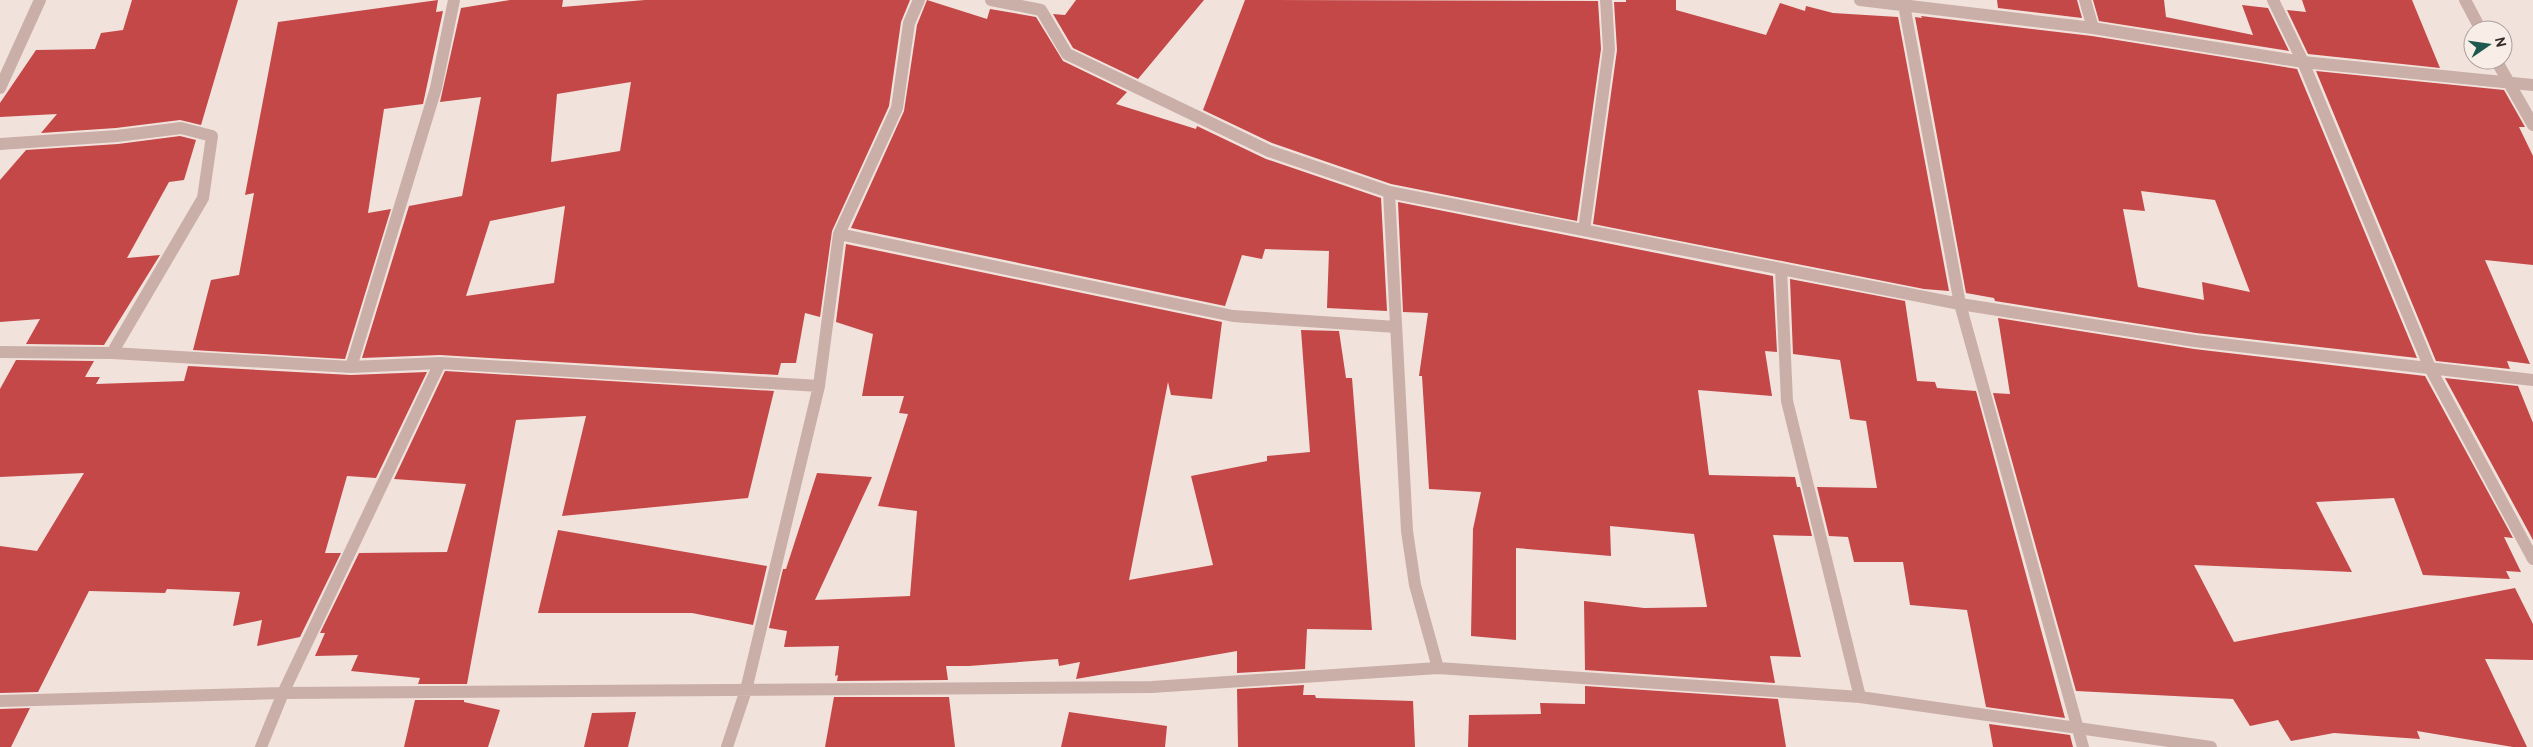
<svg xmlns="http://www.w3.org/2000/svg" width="2533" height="747" viewBox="0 0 2533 747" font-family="Overpass,sans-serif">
<rect width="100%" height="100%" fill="#f2e2dc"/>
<!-- building -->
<path fill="#c44848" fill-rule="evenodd" d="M132,0h106l-37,125 -21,-5 -64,8 -75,5 16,-19 -57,3v-14l36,-53 59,-1 6,-16 22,-3z
M438,0l-2,12 7,-1 -20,93 -39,5 -16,104 23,-4 -46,150 -152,-9 18,-70 28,-5 15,-82 -9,2 33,-173z
M510,0h53l-1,7 83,-7h265l-9,22 -12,84 -57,125 -12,86 -15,-4 -9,50h-15l-3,12 -338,-20 -78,3 47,-152 53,-10 19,-99 -41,5 21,-94zM631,82l-11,69 -69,11 6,-68zM565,206l-11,77 -88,13 24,-75z
M927,0l60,19 3,-10 46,8 27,44 64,31 -11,12 80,25 1,-3 69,33 115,39 6,113 -60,-3 2,-57 -64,-2 -3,10 -20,-4 -17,51 -374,-78 53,-117 13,-86z
M1076,0h128l-66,79 -65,-31 -20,-34 12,1z
M1245,0l353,1 3,48 -24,172 -186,-37 -119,-41 -69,-33z
M1626,0h50v10l90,25 14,-32 25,8 1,-5 27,7 65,4 51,274 -25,-2 -331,-65 24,-174 -3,-48h12z
M1997,0h80l5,18 -84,-10z
M2093,0h71l2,17 87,18 -11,-30 26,3 21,43 -190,-30z
M2302,0h110l28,68 -132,-14 -21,-44 19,2z
M1921,16l171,20 205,33 120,289 -221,-25 -201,-32 -1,-3 -28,-5 -51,-276 7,1zM2141,191l74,9 35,92 -48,-10 2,18 -66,-13 -15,-78 22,2z
M2316,71l188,19 21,37h-6l14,29v109l-48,-5 45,104 -23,-3 3,8 -74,-8z
M180,136l16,4 -12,40 -15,2 -42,76 33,-3 -56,90 -78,-1 14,-25 -40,3v-142l26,-30 92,-6z
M1398,202l375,74 4,76 -12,-1 7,45 -74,-6 11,85 86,2 2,10h3l12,49 -39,-1 28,122 -31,-1 5,27 -190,-13 -1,-69 60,7 63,-1 -13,-73 -84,-8 1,30 -95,-8v92l-45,-4 2,-107 8,-37 -52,-3 -7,-113h-3l9,-63 -25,-1z
M846,244l376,78 -10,77 -41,-4 -3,-13 -39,198 84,-15 -22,-89 76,-15v-5l43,-4 -9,-122 38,1 7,47h6l20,252 -65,-1 -2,40 -68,4v-22l-161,28 4,-17 -21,4 -1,-7 -89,7h-23l2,14 -111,1 1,-6 -3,1 4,-30 -55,1 3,-16 -18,-3 14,-59h3l31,-96 55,4 -57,123 95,-4 7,-85 -39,-5 30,-92 -9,-1 5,-17h-42l11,-62 -37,-12z
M1790,279l115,22 12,80 18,1 2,6 39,3 89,327 -79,-11 -19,-97 -57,-5 -7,-43h-49l-6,-25 -19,-1 -12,-49 60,1 -11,-67 -16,-2 -10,-59 -47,-6z
M1998,318l196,31 231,27 88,162 -9,-1 17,35 -15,-1 4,8 -87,-4 -29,-77 -78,4 36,70 -158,-7 40,77 281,-54 18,36v36l-48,-1 42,88h-14l-96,-16 3,8 -86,-6 -43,8 -13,-21 -28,6 -17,-27 -157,-8 -83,-298 17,1z
M16,360l78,1 -9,16h15l-4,7 88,-3 4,-15 163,9 76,-3 -51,106 -29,-2 -22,77h16l-41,84 -43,9 5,-26 -29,6 7,-34 -73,-3 -2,4 -76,-2 -51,101 -38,1v-147l37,5 47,-78 -84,4v-88z
M445,371l329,20 -26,107 -186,18 24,-100 -70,4 -49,264h-49l2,-6 -69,-7 7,-16 -43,1 10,-23h-5l39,-80 88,-1 19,-68 -72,-5z
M2445,378l73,8 15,37v117z
M558,530l209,36 -14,59 -61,-12h-154z
M1304,685l-1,10h12l1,3 97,3 2,46h-177l-1,-58z
M1585,686l193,13 8,48h-318l1,-32 72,-1 -1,-11 45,1z
M834,697h115l6,50h-130z
M415,700h49v2l36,8 -12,37h-84z
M30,708l-19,39h-11v-38z
M636,712l-8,35h-44l8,-34z
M1069,712l98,14 -2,21h-104z
M1989,724l81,11 3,12h-80z"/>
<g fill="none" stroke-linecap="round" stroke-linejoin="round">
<!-- minor -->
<path stroke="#caafa8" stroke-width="12" d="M991,0l50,10 26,44 202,97 120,41 571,112 235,37 338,39
M1860,0l233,28 210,34 230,23
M2085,0l8,28
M2273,0l30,62 127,306 103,191
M2465,0l16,30
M1904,5l56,299 123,443
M2496,60l37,65
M0,88l40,-88
M0,144l117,-8 64,-8 31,8 -9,62 -91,155
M1389,192l18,339 8,54 23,83
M1584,230l25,-181 -3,-49
M839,234l394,82 163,11
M1781,269l6,132 73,296
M0,352l112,1 239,14 89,-4 379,23
M351,367l85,-279 18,-88
M0,701l283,-8 869,-6 286,-19 422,29 351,50
M261,747l22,-54 157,-330
M727,747l19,-57 73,-304 20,-152 58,-126 12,-85 10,-23"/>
</g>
<!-- north arrow -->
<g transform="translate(2488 45) rotate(77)"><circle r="24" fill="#f9ede8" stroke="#ab9f9b"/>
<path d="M0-4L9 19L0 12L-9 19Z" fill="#1e574e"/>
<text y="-8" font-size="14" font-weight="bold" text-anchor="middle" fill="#362928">N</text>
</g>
</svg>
